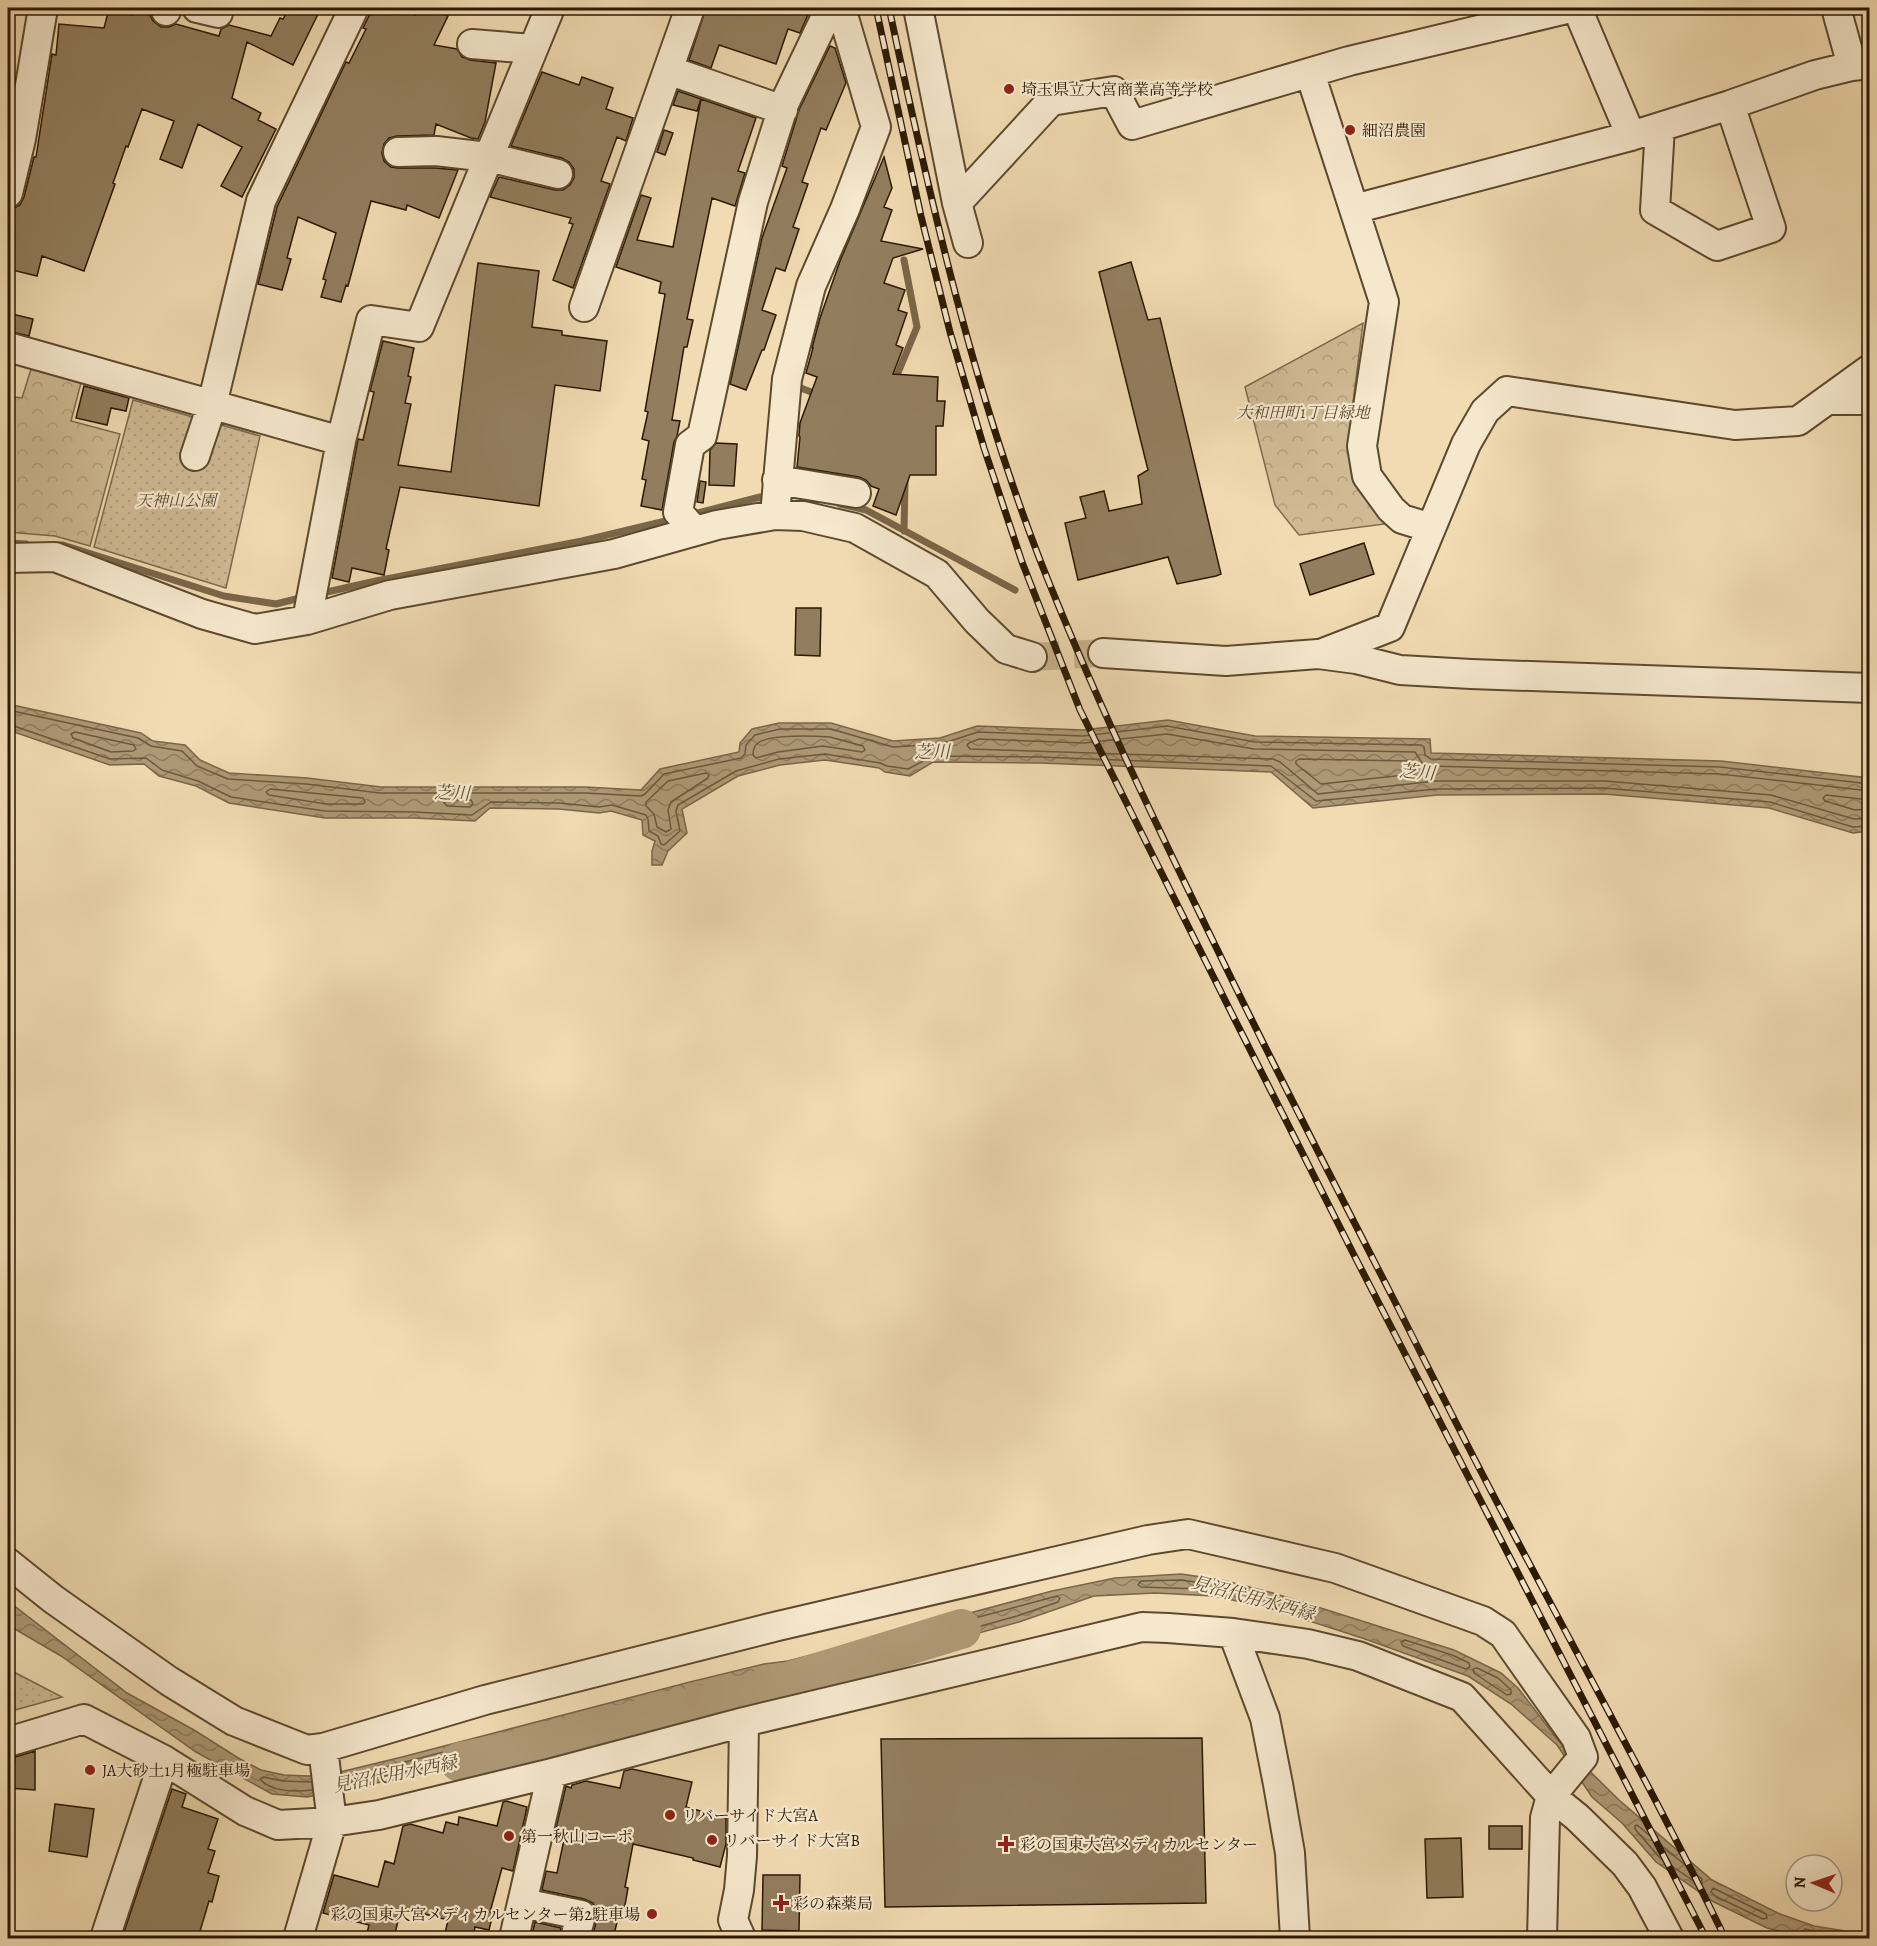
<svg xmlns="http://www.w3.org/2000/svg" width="1877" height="1946" viewBox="0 0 1877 1946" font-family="Alegreya,'Noto Serif JP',serif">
<defs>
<pattern id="forest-crowns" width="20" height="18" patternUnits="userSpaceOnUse" patternTransform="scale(1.5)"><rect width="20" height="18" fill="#cfba94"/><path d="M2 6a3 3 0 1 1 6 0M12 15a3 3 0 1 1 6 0" fill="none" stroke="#b29f7e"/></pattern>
<pattern id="park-dots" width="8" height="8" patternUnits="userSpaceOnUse" patternTransform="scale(1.5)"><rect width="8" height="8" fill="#cfba94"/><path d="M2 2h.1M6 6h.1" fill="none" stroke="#b29f7e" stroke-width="1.8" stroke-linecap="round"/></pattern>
<pattern id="water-waves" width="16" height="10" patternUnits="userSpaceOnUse" patternTransform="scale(1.5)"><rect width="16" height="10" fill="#ae9976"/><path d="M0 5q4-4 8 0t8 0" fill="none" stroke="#8e7c5f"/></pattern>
</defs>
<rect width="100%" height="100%" fill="#f1dbb2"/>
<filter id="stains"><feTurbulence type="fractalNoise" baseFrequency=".00333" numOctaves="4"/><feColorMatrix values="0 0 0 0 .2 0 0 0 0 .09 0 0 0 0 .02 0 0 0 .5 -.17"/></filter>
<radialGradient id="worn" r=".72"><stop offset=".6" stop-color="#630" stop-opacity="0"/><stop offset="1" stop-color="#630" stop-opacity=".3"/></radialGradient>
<!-- forest -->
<path fill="url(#forest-crowns)" stroke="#7d6a4b" stroke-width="1.5" d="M1363,323l-15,120 8,33 29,48 -86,11 -24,-30 -30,-118z
M32,366l50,13 -11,42 49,13 -30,112 -35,-10 -47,-4v-136l14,2z"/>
<!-- park -->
<path fill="url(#park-dots)" stroke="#7d6a4b" stroke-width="1.5" d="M133,400l127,36 -34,152 -132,-41z
M8,1669l54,28 -54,15z"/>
<!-- water -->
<path fill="url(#water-waves)" stroke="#7a6648" stroke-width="1.5" d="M8,704l133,29 12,8 32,4 15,15 29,13 78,5 74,9h204l56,3 19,-21 79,-17 1,-9 12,-14 27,-6h52l62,18 47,-3 37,-12 106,4 85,-10 87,16 175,3 1,14 290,8 148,17v53l-16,2 -84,-25 -165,-14 -167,1 -124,13 -42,-36 -231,-9 -107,-1 -23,14 -25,-4 -6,-4 -54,-8 -45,5 -42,11 -56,33 5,24 -19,18 -6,14h-10v-14l3,-10 -12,-6 -1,-15 -31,-9 -12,2 -40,-4 -69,-1 -15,13 -61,-3h-89l-96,-15 -33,-17 -37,-10 -15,-12 -34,1 -102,-35z
M1181,1574l41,6 51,13 181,57 47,23 17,15 39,51 62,61 93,80 68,34 34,12 31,5 24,1v6h-62l-40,-10 -53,-26 -58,-40 -34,-39 -30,-26 -35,-52 -46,-41 -43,-28 -103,-37 -96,-31 -55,-12 -59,-3 -61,3 -75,26 -84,23h-27l-15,6 -8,-4 -80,25 -17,2 -30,12 -8,1 -3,-4 -3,3 -15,5 -41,9 -157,42 -31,16 -193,39 -35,-3 -76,-42 -135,-96 -53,-31v-24l119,92 67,37 46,29 21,11 23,5 25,1 27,-3 66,-16 288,-75 74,-18 24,-3 137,-36 127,-34 63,-13z"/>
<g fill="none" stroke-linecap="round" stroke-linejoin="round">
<!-- shore -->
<path stroke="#6c593c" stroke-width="1.5" d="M8,710l130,28 13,8 31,5 15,15 31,13 78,5 74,9h205l56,3 4,-2 19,-20 77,-16 4,-4 1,-9 9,-10 25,-6h51l62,18 48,-3 37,-12 105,4 84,-10 88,16 166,3 3,2 1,8 6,4 289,8 150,17
M8,724l102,35 36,-1 16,12 36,11 33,16 94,14 89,1 58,3 19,-13 68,1 40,4 13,-2 34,10 2,4 1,12 9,5 3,8 3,1 16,-14 -4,-20 2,-6 58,-34 43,-12 46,-5 55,9 7,3 21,3 25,-13 107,1 231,9 45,35 120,-12 168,-1 166,14 83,25 17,-1
M75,732l59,13 2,4 -3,2 -22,1 -38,-14 -2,-4z
M830,737l33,9 2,4 -3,2 -39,-6 -45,6 -22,6 -3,-3c0,-5 1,-9 5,-12 11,-9 57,-7 72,-6z
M1299,759l110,2 8,11 -3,2 -93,10 -25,-20v-3z
M706,773l3,2 -1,3 -37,24 -3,8 3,19 -5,3 -9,-5 -3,-13 -8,-8v-4l22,-21z
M270,789l93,9 2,4 -2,2h-37l-57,-9 -3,-3z
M1870,791l-150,-17 -289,-8 -9,-3 -7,-11 -161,-3 -87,-15 -83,9 -105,-4 -10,4 -2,2 3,4 303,10 7,3 38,32 118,-13h169l166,14 83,24 16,-1
M447,800h24l2,4 -3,3 -23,-1 -3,-3z
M1870,800l-44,-5 -3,3 2,3 30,9 15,-1
M1180,1580l24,3 2,4 -3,2 -62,-2 -3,-2 3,-4z
M1057,1596l3,2 -2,4 -41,14 -83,23h-14l-3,-2 2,-4z
M1405,1640l47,15 17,8 1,4 -4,2 -63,-23 -2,-4z
M1477,1668l21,10 13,12v4l-4,1 -33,-22 -1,-4z
M637,1702l4,2 -2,4 -53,13 -3,-2 2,-4z
M343,1778l228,-59 3,2 -1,4 -44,12 -31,16 -155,31
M311,1782l-28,-1 -20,-4 -3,2c10,13 37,13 52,11
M1637,1825l65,54v4l-4,1 -38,-26 -25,-29v-3z
M1713,1888l53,26 1,4 -4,1 -46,-22 -6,-5z
M1803,1938l-1,-6 3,-3 39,8 26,1"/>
<!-- stream -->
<path stroke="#7a6648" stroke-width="7" d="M895,380l22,-53 -13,-67
M793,385l26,10
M840,504l26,6 149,80
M690,515l70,-18h10
M904,531l1,-49
M8,543l18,1
M58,545h5l161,51 52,8 28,-7
M318,594l58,-13 206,-40 92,-22"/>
<!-- river -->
<path stroke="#ae9976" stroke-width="40" d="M460,1762l49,-10 243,-59 209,-64"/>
</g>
<!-- building -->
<path fill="#927e5e" stroke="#2b1902" stroke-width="1.5" d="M135,8h15v7l3,6 8,6h8l7,-3 43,12 2,-7 8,-4 42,11 9,-18 3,1 6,-11h32l-28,57 -46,-23 -15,56 29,15 -3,7 18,9 -34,68 -21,-11 21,-39 -44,-23 -16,44 -22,-9 14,-38 -32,-12 -14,38 -2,-1 -13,37 2,1 -31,87 -42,-15 -5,20 -29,-7v-42l4,-18 8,-4 4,-8 10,-40h2l16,-103 4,1 3,-31 45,4 5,-19 23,6z
M373,8h27l15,7 4,-7h11l18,8 -14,29 23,4 5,8 8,3 26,3 -11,59 -7,17 -7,-1 -35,-14 -2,11 -37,1 -8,2 -5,6 -2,9 2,8 7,6 7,1h37l23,2 -19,48 -32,-13 -1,5 -35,-9 -23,85 -2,-1 -5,17 -20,-5 5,-17 -3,-1 13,-46 -38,-16 -11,41 4,1 -9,31 -24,-6 19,-77 69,-145 3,1 17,-34 -3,-1z
M706,8h90l13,4 -9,21 -12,-4 -12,35 -57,-19 -8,23 -22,-8z
M830,46l5,2 11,35 -20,47 -5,-2 -19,54 6,2 -15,43 6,2 -14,42 -9,-3 -14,42 14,5 -12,35h-2l-16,40 -16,-6 32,-146 25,-70 -5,-2 17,-56z
M542,72l37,13 3,-8 31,11 -7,21 27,9 -7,23 -9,-4 -16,44 9,3 -37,104 -20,-8 20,-56 -4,-1 2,-5 -81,-21 9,-20 56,13h8l7,-5 4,-7v-9l-5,-7 -7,-4 -51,-12z
M678,91l23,8 -4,12 -24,-6z
M701,99l55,19 -18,53 7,2 -10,33 -23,-8 -25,121 6,1 -6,27h-3l-12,73 8,1 -3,15 -3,6 -12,68 -21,-4 5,-26 -4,-1 7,-38 -7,-2 6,-27 -3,-1 20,-117 -6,-1 2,-11 -45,-15 25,-72 10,3 -14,42 36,7z
M664,130l9,3 -8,22 -8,-3z
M884,157l8,31 -8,19 8,3 -11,31 42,8 -30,9 -9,25 21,7 -7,20 9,3 -11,32 7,3 -10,26 45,3 -1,24h8l-2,25h-7v49h-26l-14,40 -23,-9 6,-17 -8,-3 -5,-6 -7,-3 -62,-10 3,-30 -1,-1 1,-13 17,-46 -11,-4 7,-25h-1l8,-30 20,-57z
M1131,262l17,58 12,-2 61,256 -5,2 -39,8 -9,-27 -90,23 -13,-57 21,-5 -6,-21 24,-6 5,20 33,-7 -4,-28 10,-6 -49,-198z
M478,263l61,8 -7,56 30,4v4l45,6 -7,50 -45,-6 -16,121 -139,-19 -14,62 3,1 -5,25 -32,-7 -3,14 -17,-4 25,-133 1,-6 5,1 11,-48 -4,-1 13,-50 31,7 -6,28 3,1 -6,26 6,1 -13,61 53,7z
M8,313l25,6 -4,17 -21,-5z
M84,386l45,12 -3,13 -15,-3 -4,17 -31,-7z
M716,443l21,1 -3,42 -25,-1 1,-35z
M700,481l6,1 -3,21 -6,-1z
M1364,543l10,31 -64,21 -10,-31z
M796,608h25l-1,48 -25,-1z
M1202,1738l4,165 -321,4 -4,-168z
M35,1751v39l-27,-2v-20h6l1,-11z
M632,1769l60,13 -6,25 40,11v26l-6,23 -27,-7v-2l-60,-14 -8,43 3,1 -4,23h-4l-7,27h-21l5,-19v-8l-4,-8 -9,-4 -42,-9 4,-19 11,2 9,-43 -10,-2 10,-42 5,2 1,-3 14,-4 34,7 4,-17z
M172,1789l14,5 -4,13 36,12 -10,30 7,2 -7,22 11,3 -7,26 -3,-1 -11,37h-76z
M506,1801l21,6 -14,64 -11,-3 -12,44 3,1 -4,17 -14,-3 -2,11h-29l4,-18 -47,-12 -7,30h-3l-24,-5 2,-8 -46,-12 11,-38 44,12 7,-26 9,3 9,-38 7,-2 33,9 3,-11 12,3 1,-8 38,9 6,-24z
M55,1804l39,5 -7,48 -38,-6z
M1489,1826h33v23h-33z
M1461,1838l2,59 -36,1 -2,-59z
M763,1875h37l-1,56 -37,-1z
M535,1922l26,6 -2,10h-28z"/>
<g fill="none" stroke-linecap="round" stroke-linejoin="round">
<!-- minor-tunnel -->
<path stroke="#c9b48f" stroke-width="28" stroke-dasharray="28 14" stroke-linecap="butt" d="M1032,657l71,-4"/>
<defs>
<path id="minor" d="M197,8l21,5
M918,8l39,195 11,40
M1577,8l54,128
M1836,8l16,58
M166,11l1,-3
M472,44l61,5
M668,70l115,40
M1310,73l74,229 -22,144 5,30 24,33 11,10 29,9
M1660,127l-5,83 62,36 54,-18 -41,-123
M398,152l38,-1 52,6 70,17
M8,193l13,-54 22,-131
M957,203l94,-102 63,-10 18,34 217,-64 222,-53
M1354,209l277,-73 99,-31 85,-30 37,-9 18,-2
M584,307l106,-299
M8,347l333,94
M1827,400h43
M195,456l17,-51 49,-204 93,-193
M777,480l79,13
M775,515l12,-136 24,-93 34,-77 31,-82 -35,-119
M695,531l-17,-19 12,-67 12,-9 51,-234 31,-98 46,-96
M8,558l47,-1 147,57 53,15 52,-9 83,-25 224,-41 103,-29 58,-10 28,1 52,12 82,46 40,47 29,28 26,8
M307,620l34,-179 30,-121 48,7 131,-319
M1103,653l123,8 92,-7 38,5 44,11 71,4 399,14
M1323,653l67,-26 76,-183 19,-33 22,-20 228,34 63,-4 72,-52
M8,1563l45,36 116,82 65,40 73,29 16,-2 162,-48 293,-74 370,-86 40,-6 147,34 148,53 20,13 9,13 64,91 7,19 -32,39 -6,22 -3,120
M1233,1633l32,85 13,66 12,69 5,85
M744,1722l398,-95 26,1 65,5 75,11 50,12 104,41 89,99 27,22 47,46 17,23 27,51
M8,1742l76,-23 80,41 81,51 33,14 54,-3 47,-7 173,-42 192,-51 -2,134 -3,34 -6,30 8,18
M523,1903l58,12 -6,23
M105,1938l59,-178
M298,1938l34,-116 -9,-74
M514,1938l38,-165"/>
</defs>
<!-- minor casing -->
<use href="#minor" stroke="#5c4a2e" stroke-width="32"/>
<!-- minor -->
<use href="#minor" stroke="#f6e8cd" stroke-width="28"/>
<defs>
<path id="rail" d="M876,8l45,208 29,116 34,116 38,114 58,148 152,304 122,241 352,683
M889,8c40,186 82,374 151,552 52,132 114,260 176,387 57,118 117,234 177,351 38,75 76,152 116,227 72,137 148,273 216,413"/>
</defs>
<!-- rail casing -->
<use href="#rail" stroke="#2b1902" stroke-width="7"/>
<!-- rail -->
<use href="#rail" stroke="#f6e8cd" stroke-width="4.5" stroke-dasharray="14" stroke-linecap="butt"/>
</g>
<!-- markers -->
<g fill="#8f2418" stroke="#f6e8cd" stroke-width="2">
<circle cx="1009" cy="89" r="6"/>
<circle cx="1350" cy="130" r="6"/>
<circle cx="90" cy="1770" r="6"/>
<circle cx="670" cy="1815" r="6"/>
<circle cx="509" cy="1836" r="6"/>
<circle cx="712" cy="1840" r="6"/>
<path d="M1003 1835h6v6h6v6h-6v6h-6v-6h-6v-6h6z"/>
<path d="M778 1894h6v6h6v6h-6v6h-6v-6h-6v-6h6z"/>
<circle cx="652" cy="1914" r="6"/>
</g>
<g text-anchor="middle" stroke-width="4.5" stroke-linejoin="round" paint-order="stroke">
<!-- poi labels -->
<g font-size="16" fill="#2b1902" stroke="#f6e8cd" text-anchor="start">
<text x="1021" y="95">埼玉県立大宮商業高等学校</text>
<text x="1362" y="136">細沼農園</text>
<text x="102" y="1776">JA大砂土1月極駐車場</text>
<text x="682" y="1821">リバーサイド大宮A</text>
<text x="521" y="1842">第一秋山コーポ</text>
<text x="724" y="1846">リバーサイド大宮B</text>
<text x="1020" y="1850">彩の国東大宮メディカルセンター</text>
<text x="793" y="1909">彩の森薬局</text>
<text x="640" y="1920" text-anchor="end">彩の国東大宮メディカルセンター第2駐車場</text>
</g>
<!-- park labels -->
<g font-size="16" font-style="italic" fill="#5c492e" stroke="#f6e8cd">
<text x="1303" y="418">大和田町1丁目緑地</text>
<text x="176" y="506">天神山公園</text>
</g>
<!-- water labels -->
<g font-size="18" font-style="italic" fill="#5f4c30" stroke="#f6e8cd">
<text transform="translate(932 752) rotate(-1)" y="6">芝川</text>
<text transform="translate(1417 772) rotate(5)" y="6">芝川</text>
<text transform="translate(452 793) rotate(2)" y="6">芝川</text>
<text transform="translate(1253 1598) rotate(15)" y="6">見沼代用水西縁</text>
<text transform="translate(395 1774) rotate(-11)" y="6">見沼代用水西緑</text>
</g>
</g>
<!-- margin -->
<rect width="1877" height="1946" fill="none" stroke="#f1dbb2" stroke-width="30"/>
<rect x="9" y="9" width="1859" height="1928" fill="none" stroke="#2b1902" stroke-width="3"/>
<rect x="15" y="15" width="1847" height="1916" fill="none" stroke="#2b1902" stroke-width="1.5"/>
<!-- north arrow -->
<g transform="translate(1814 1883) rotate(272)"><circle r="28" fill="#f6e8cd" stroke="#a5957c" stroke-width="1.5"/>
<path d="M0-4.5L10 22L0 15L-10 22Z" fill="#8f2418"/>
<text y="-9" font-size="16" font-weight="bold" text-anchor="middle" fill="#2b1902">N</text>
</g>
<rect width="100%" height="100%" filter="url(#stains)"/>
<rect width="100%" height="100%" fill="url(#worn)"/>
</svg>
